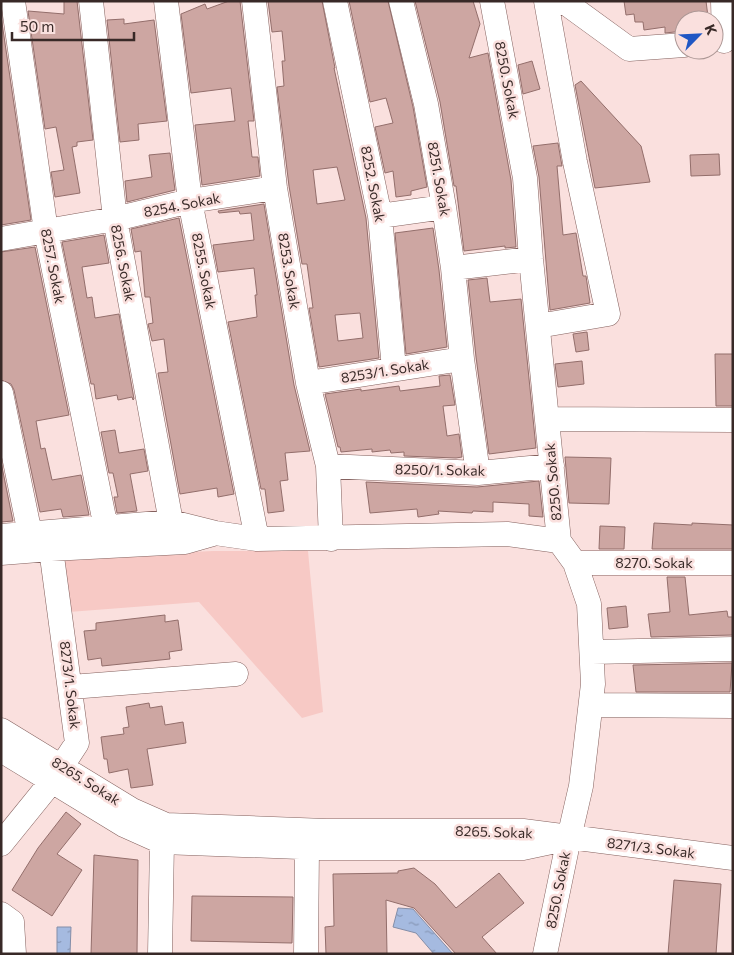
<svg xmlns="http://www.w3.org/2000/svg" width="734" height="955" viewBox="0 0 734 955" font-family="Commissioner,sans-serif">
<defs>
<pattern id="water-ripples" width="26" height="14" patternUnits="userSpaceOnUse" patternTransform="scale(1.25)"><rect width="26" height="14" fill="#a5bae0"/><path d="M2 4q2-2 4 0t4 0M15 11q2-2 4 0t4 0" fill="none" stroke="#8797b6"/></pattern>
</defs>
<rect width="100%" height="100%" fill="#fae0de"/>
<!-- grass -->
<path fill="#f7c9c5" d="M213,551h95l15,161 -21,6 -103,-116 -130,10 -7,-54z"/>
<!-- water -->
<path fill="url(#water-ripples)" stroke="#848ea8" d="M398,908l15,1 40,45h-19l-18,-21 -23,-6z
M57,927h14l-1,27h-13z"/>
<!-- building -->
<path fill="#cda6a2" stroke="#936e6b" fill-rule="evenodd" d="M64,1h13l16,139 -16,2v4l-5,1 8,46 -25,4 -4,-25 13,-2 -8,-43 -11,2 -17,-118 36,3z
M229,1h11l14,120h-6l4,36h6l2,19 -58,9 -7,-60 40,-4 -4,-33 -40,5 -10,-79 24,-10 2,5z
M268,1h54l13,67h-1l32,150 13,140 -60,9 -10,-59h4l-6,-44h-5l-13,-78 -12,-99 7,-1 -2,-25h3l-3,-30 -10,1zM337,167l8,33 -28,4 -4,-34zM360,313l3,25 -25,3 -3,-26z
M349,1h39l25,106 14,80 -16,4v4l-15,2 -3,-26 -8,2 -10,-46 18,-4 -7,-25 -16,4z
M415,1h58l7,23 -11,34 19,-5 23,127 5,67 -11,1v-2l-41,5 -8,-65h-2l-14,-84z
M624,1h82l2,16 -4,1v2h-20v11l-19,2v-6l-21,3 -1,-8h-8l-1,-8 -8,1z
M1,16l30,204 -30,5z
M124,19v5l30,-4 13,101 -29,3 1,16 -19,2 -13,-122z
M532,61l8,28 -17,5 -5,-29z
M581,81l60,65 9,36 -55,6 -20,-103z
M558,143l4,23h-5l6,69 13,-2 7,43h3l4,27 -40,7 -11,-133 -6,-31z
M170,153l5,37 -48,12 -2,-21 27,-4 -3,-22z
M719,154l1,21 -29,1 -1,-21z
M264,204l30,181 16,66 -25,2 3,27 -8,1 4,30 -16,2 -3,-24h-4l-33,-167 29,-5 -2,-22h2l-3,-27 -36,4 -5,-27 41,-5 -3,-27 -11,1 -1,-3 -20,2 -1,-2z
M179,218l55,276 -16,3 -1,-9 -37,6 -22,-121 10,-1 -4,-33 -12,2 -4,-17 5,-1 -3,-26h-5l-4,-46 -6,1 -4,-23z
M433,228l6,42 8,77 -41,7 -11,-121z
M104,235l5,28 -27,4 5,31 5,-1 3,21 24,-4 15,85 -1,1 -1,-3 -14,3 -1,-5 -21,4 -2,-15h-3l-29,-142z
M35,247l34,168 -33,6 5,28 4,-1 7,32 29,-5 8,40 -26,2 -2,-8 -21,3 -26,-122 -3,-6 -10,-4v-128z
M487,278l3,24 31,-3 15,149 -47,6 -13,-97 -8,-77z
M587,332l2,18 -13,2 -3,-18z
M715,354h18v52h-17z
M582,361l2,23 -26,3 -3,-23z
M450,375l5,30 -12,1 4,30 12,-2 3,23 -6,1 -52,-2v-4l-13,1 -1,-3 -18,2v-3l-31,3 -1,-5h-2l-13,-53 36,-5v2l38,-5 1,5 40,-5 -1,-10z
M115,430l4,23 25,-4 4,22 -18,3 7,37 -20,2 -3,-16h4l-5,-24h-4l-8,-41z
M565,457l46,1 -2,46 -40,-1z
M1,462l12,59 -12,1z
M539,481l4,36 -14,-1v-12l-36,-2v10l-20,-1 -1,2 -34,-2 1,3 -21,3 -1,-8 -47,4 -4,-31 111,5z
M654,523l38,2v-2l41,2v24h-81z
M600,526l25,1 -1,22h-25z
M667,577h18l4,38 38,-4 1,6h5v18l-82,2 -3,-23 22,-2z
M626,606l2,21 -19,2 -2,-21z
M165,615v7l13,-2 4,30 -13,2 1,7 -68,7 -1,-8 -13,2 -4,-29 12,-1v-7z
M732,663l-2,29h-94l-3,-27z
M149,703l1,5 12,-2 3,19 18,-3 3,21 -39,6 6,36 -22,3 -3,-19 -19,4 -2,-14h-3l-3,-22 23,-3 -1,-6 6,-1 -3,-20z
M66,812l15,12 -24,30 25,16 -30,46 -40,-26 26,-42z
M94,855l44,5 -1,94h-46z
M414,868l21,16 21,24 43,-35 25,30 -42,34 15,17h-41l-42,-46 -28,-8 1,54h-61l-1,-27 9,-1 -1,-52 65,-1v-2z
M674,880l47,4 -5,70h-48z
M192,896l101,1 -1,46 -101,-2z"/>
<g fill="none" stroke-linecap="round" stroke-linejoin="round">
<defs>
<path id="minor" d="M13,1l33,230 60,297
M91,1l24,218 56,303
M166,1l24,200 67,338
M254,1l21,187 33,195 20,83 3,73
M335,1l45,215 14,153
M401,1l25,103 18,103 9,61 9,91 16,114
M492,1l33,177 6,81 28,282 16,22 14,41 4,80 -12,102 -12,52 -24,116
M563,1l66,48 55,-4
M723,1l1,40
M380,216l64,-9
M1,239l114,-20 75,-18 85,-13
M453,268l78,-9
M538,326l70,-12 -33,-152 -29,-161
M308,383l154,-24
M1,393l29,141
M547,419l186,1
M328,466l150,7 74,-7
M1,536l170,-14 44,11 42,6 250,-5 52,7
M1,553l50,-4 134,-7 28,-8
M575,563h158
M592,652l141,-3
M71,687l165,-13
M591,705l142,1
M1,730l131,80 34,15 160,6h197l210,27
M1,750l123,75 38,17 164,6h197l33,-7
M1,844l51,-63 25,-38 -26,-194 -6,-16
M1,914l11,8 2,32
M160,954l2,-112
M306,954l1,-106"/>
</defs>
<!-- minor casing -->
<use href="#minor" stroke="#84615e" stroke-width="25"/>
<!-- minor -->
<use href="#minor" stroke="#fff" stroke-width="24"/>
</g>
<g text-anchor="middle" stroke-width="5" stroke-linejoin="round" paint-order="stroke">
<!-- street labels -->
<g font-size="14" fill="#382927" stroke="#fae0de">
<text transform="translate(507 80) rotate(79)" y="5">8250. Sokak</text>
<text transform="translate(439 179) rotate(80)" y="5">8251. Sokak</text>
<text transform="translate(373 184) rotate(79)" y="5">8252. Sokak</text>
<text transform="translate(182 205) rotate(-11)" y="5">8254. Sokak</text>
<text transform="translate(123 263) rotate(79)" y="5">8256. Sokak</text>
<text transform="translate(53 266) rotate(79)" y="5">8257. Sokak</text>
<text transform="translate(204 271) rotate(79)" y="5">8255. Sokak</text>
<text transform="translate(289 271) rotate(81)" y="5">8253. Sokak</text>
<text transform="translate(385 371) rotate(-9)" y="5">8253/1. Sokak</text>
<text transform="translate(440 470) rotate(1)" y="5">8250/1. Sokak</text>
<text transform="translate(553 482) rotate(-95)" y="5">8250. Sokak</text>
<text x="654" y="568">8270. Sokak</text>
<text transform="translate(70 685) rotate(83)" y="5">8273/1. Sokak</text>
<text transform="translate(86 781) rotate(32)" y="5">8265. Sokak</text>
<text transform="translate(494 832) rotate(2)" y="5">8265. Sokak</text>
<text transform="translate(651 848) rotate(7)" y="5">8271/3. Sokak</text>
<text transform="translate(558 890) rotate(-79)" y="5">8250. Sokak</text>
</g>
</g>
<!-- border -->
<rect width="734" height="955" fill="none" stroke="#382927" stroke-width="5"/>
<!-- north arrow -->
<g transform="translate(699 35) rotate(66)"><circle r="24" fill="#fae0de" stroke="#ac9795"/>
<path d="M0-4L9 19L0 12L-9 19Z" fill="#2057c4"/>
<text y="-8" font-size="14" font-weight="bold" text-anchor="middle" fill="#382927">K</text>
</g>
<!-- scale -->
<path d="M12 32v8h122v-8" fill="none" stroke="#382927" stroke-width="2.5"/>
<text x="20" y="32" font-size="15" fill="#382927" stroke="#fae0de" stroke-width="4" paint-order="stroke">50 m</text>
</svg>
